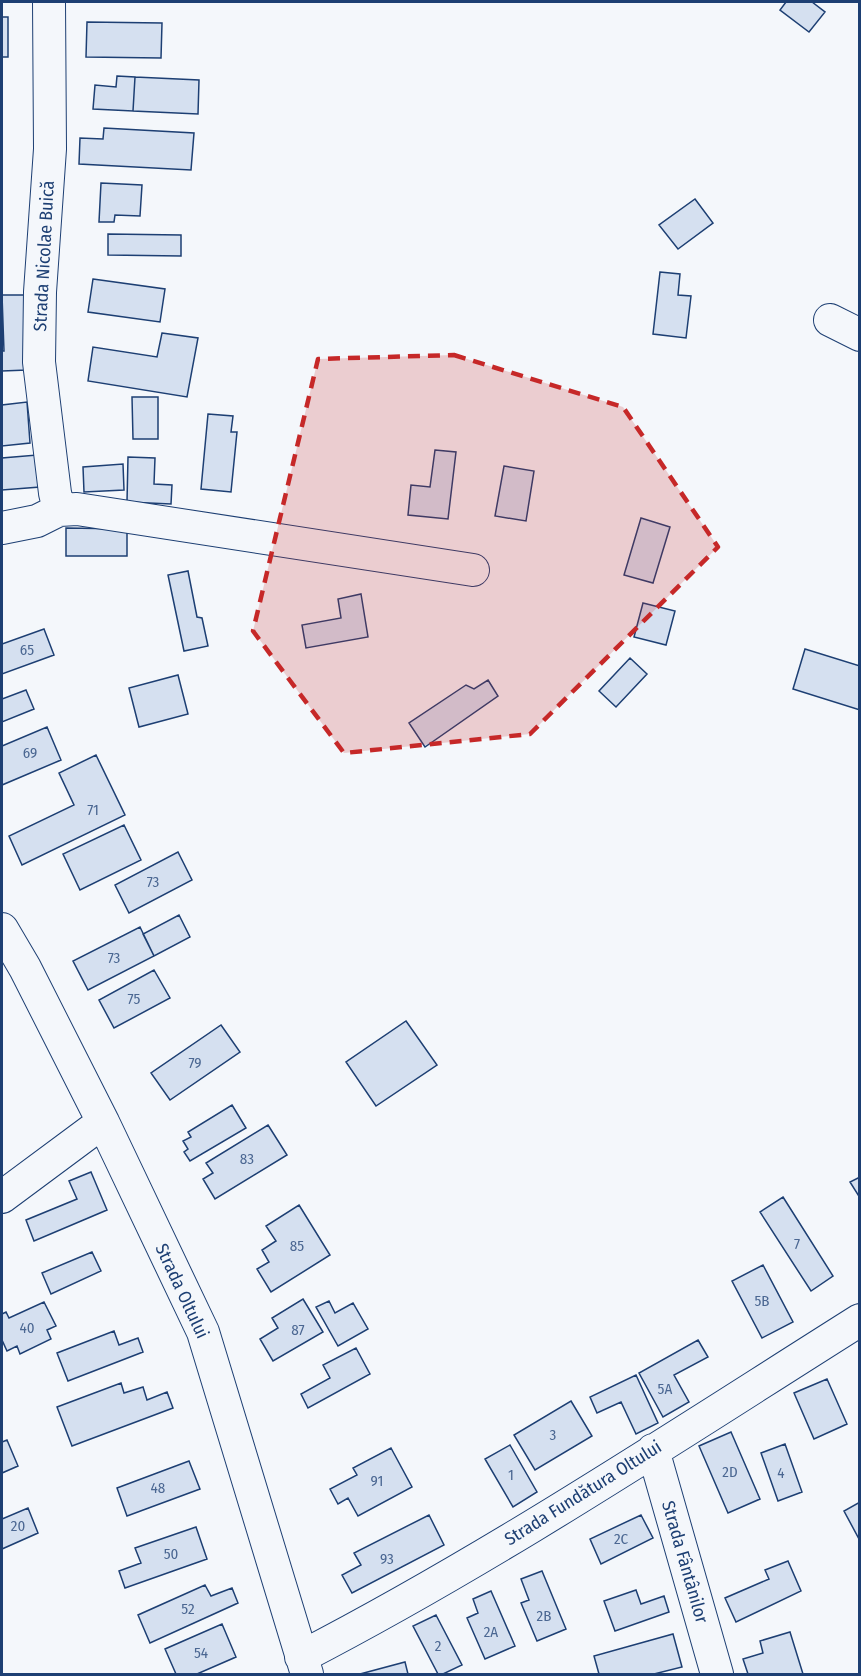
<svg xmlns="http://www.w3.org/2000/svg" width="861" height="1676" viewBox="0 0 861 1676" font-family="'Fira Sans Condensed',sans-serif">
<rect width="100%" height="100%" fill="#f4f7fb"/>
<!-- building -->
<path fill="#d5e0f0" stroke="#1d3f73" stroke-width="1.5" d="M786,2h26l13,10 -16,20 -29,-22z
M2,17h6v40h-6z
M87,22l75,1 -1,35 -75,-1z
M117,76l18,1 -2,34 -40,-2 2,-24 21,2z
M135,77l64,3 -1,34 -65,-3z
M104,128l90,5 -3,37 -112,-6 1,-26 23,1z
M101,183l41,2 -2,31 -25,-1 -1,7h-15z
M695,199l18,24 -35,26 -19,-24z
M108,234l73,1v21l-73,-1z
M660,272l20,2 -2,21 13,1 -5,42 -33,-4z
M93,279l72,10 -5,33 -72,-10z
M2,295h23l2,75 -25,1v-20h2z
M162,333l36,5 -11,59 -99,-16 5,-34 64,10z
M132,397h26v42h-25z
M27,402l3,41 -28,3v-41z
M208,414l25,2 -2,16h6l-6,60 -30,-3z
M435,450l21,2 -8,67 -40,-4 3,-30 19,2z
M37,455l3,32 -38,3v-32z
M128,457l27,1 -1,26 18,1 -1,19 -44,-2z
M123,464l1,26 -40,2 -1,-25z
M504,466l30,5 -8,50 -31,-5z
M641,518l29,9 -17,56 -29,-8z
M66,528l61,1v27h-61z
M188,571l9,46 5,1 6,28 -24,5 -16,-76z
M361,594l7,43 -62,11 -4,-23 39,-7 -3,-19z
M643,603l32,8 -9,34 -32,-8z
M44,629l10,26 -52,19v-30z
M805,649l55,17v44l-67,-21z
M630,658l17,16 -31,33 -17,-16z
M178,675l10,39 -49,13 -10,-39z
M488,680l10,16 -73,51 -16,-24 57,-38 8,4z
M26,690l8,19 -32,13v-23z
M47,727l14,33 -59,25v-39z
M96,755l29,60 -103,50 -13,-29 65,-31 -15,-32z
M124,825l17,35 -61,30 -17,-36z
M178,852l14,28 -63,33 -14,-28z
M179,915l11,22 -36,19 -11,-22z
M140,927l14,29 -66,34 -15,-29z
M154,970l16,28 -56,30 -15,-28z
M406,1021l31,44 -61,41 -30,-44z
M221,1025l19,27 -70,48 -19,-27z
M232,1105l14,23 -56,33 -6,-9 4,-3 -5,-8 8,-4 -3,-5z
M268,1125l19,30 -72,44 -12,-20 10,-6 -7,-10z
M91,1172l16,38 -73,31 -8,-21 51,-21 -8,-18z
M860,1177v21l-10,-16z
M783,1197l50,79 -22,15 -51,-79z
M299,1205l31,50 -59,37 -14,-23 12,-7 -7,-12 14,-9 -10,-15z
M92,1252l9,19 -50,23 -9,-21z
M763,1265l30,57 -31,16 -30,-57z
M303,1299l20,33 -50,29 -13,-22 18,-11 -6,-10z
M329,1301l6,12 18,-10 15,26 -30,17 -22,-39z
M44,1302l12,24 -9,4 4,9 -31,15 -3,-8 -10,5 -5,-11v-26l4,-2 3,6z
M114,1331l5,14 19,-7 5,14 -75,29 -11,-28z
M698,1340l10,17 -34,18 15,27 -26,15 -24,-44z
M356,1348l14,26 -62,34 -7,-14 29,-16 -7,-13z
M636,1375l22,48 -22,11 -15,-32 -24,11 -7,-16z
M827,1379l20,45 -33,15 -20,-46z
M121,1383l3,10 19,-6 4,13 20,-8 6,16 -101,38 -15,-39z
M571,1401l21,35 -57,34 -21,-35z
M731,1432l29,67 -32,14 -29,-67z
M7,1440l11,26 -16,7v-31z
M785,1444l17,48 -24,9 -17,-48z
M510,1445l27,47 -24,15 -28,-48z
M391,1448l21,39 -54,29 -10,-18 -10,6 -8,-15 27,-14 -4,-7z
M189,1461l11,28 -73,27 -10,-28z
M860,1502v37h-1l-15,-28z
M28,1508l10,25 -36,16v-30z
M429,1515l15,30 -92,48 -10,-18 19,-10 -7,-12z
M641,1515l12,23 -52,26 -11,-25z
M196,1527l11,32 -82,29 -6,-17 22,-8 -6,-15z
M788,1561l13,30 -65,31 -11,-24 44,-19 -4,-9z
M542,1571l24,58 -29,12 -16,-38 8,-3 -8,-21z
M205,1585l6,11 21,-8 6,15 -88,40 -12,-28z
M636,1590l5,14 23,-8 5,16 -54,19 -11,-30z
M491,1591l24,55 -30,13 -18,-41 11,-5 -5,-14z
M436,1615l26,50 -19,9h-5l-25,-48z
M222,1624l14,33 -39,17h-21l-11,-25z
M790,1632l13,42h-55l-5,-15 20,-6 -3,-12z
M673,1634l9,33 -28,7h-55l-5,-18z
M405,1662l3,12h-48z"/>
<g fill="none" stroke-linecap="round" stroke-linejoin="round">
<defs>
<path id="street" d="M49,2l1,147 -10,143 -1,70 16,131 4,17
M830,320l30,15
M2,528l35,-7 22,-11 18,-1 396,61
M2,929l23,39 78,154 100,210 104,342
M2,1197l101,-75
M653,1450l64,224
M301,1657c193,-100 375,-221 559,-337"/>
</defs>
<!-- street casing -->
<use href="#street" stroke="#1d3f73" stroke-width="34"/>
<!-- street -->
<use href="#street" stroke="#f4f7fb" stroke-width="32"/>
</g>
<!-- marked area -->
<path fill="#c62828" fill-opacity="0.2" stroke="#c62828" stroke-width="4.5" stroke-dasharray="12 8" stroke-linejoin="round" d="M454,355l169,52 95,140 -188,187 -186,19 -91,-122 65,-272z"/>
<g text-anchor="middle" stroke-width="4.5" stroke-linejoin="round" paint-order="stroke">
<!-- number labels -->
<g font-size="15" fill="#4b6792">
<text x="27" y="655">65</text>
<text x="30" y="758">69</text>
<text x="93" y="815">71</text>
<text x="153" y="887">73</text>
<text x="114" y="963">73</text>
<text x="134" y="1004">75</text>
<text x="195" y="1068">79</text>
<text x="247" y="1164">83</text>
<text x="797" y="1249">7</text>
<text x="297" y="1251">85</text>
<text x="762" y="1306">5B</text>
<text x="27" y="1333">40</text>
<text x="298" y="1335">87</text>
<text x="665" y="1394">5A</text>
<text x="553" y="1440">3</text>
<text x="730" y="1477">2D</text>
<text x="781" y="1478">4</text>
<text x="511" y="1480">1</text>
<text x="377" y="1486">91</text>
<text x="158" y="1493">48</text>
<text x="18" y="1531">20</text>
<text x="621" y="1544">2C</text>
<text x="171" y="1559">50</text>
<text x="387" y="1564">93</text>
<text x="188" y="1614">52</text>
<text x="544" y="1621">2B</text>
<text x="491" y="1637">2A</text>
<text x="438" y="1651">2</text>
<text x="201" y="1658">54</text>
</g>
<!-- street labels -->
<g font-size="18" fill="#1d3f73" stroke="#f4f7fb">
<text transform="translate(44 256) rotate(-87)" y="6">Strada Nicolae Buică</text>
<text transform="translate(182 1291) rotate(65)" y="6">Strada Oltului</text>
<text transform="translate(583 1493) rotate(-32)" y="6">Strada Fundătura Oltului</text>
<text transform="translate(685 1562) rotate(74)" y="6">Strada Fântânilor</text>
</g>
</g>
<!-- border -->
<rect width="861" height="1676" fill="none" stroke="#1d3f73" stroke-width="6"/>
</svg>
